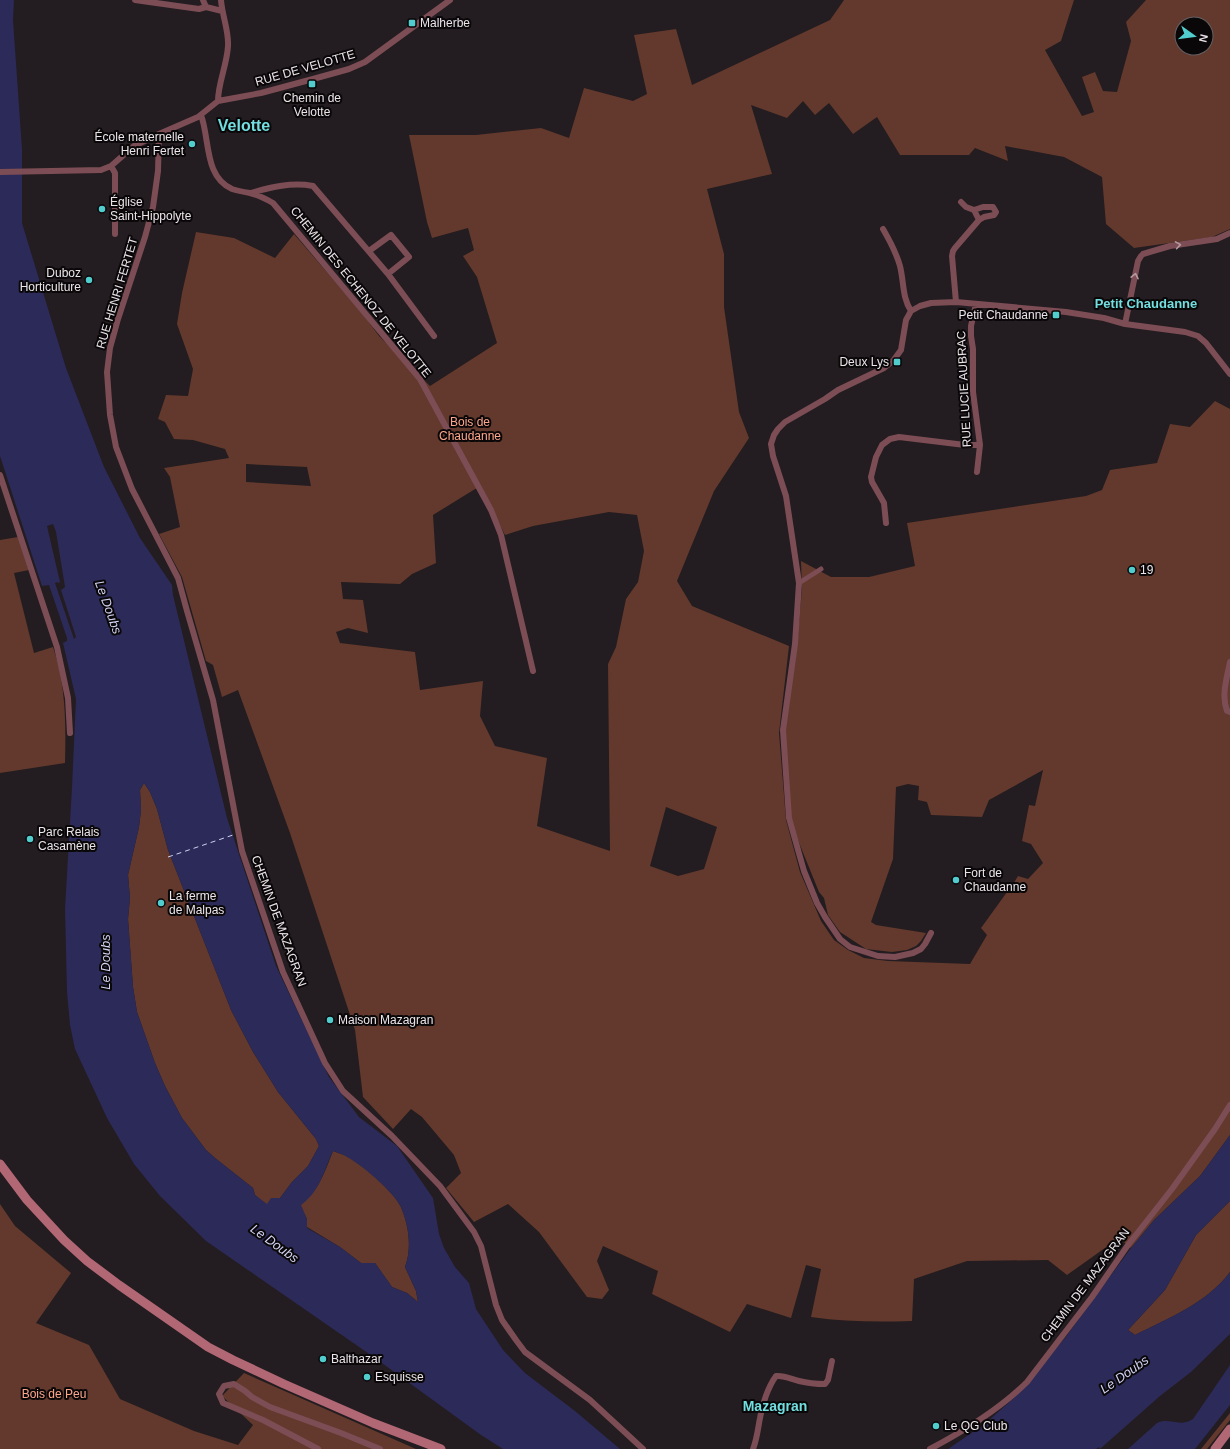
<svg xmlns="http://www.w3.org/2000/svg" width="1230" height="1449" viewBox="0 0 1230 1449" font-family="Arial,sans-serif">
<rect width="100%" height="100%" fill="#231c20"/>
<!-- green -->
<path fill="#62392c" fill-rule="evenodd" d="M844,0h230l-13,41 -16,9 37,66 12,-4 -12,-35 13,-5 8,19 14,1 14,-51 -5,-19 20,-22h84v229l-18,8 -78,11 -28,-24 -4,-47 -38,-20 -59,-11 3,15 -33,-13 -6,7h-69l-23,-38 -24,17 -24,-31 -14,12 -12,-14 -16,17 -36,-13 21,69 -65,15 17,65v53l15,105 10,26 -35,53 -37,90 15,25 97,40 -10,87 7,87 14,52 21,49 13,19 14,10 16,8 24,3 82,3 17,-29 -6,-7 34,-47 3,-5 10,3 15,-16 -12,-19 -9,-3 7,-36 6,1 8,-36 -54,30 -7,17 -51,-2 -4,-13 -9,-2 1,-14 -11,-2 -12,3 -3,72 -22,63 5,3 50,8 -5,8 -5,5 -9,4 -15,2 -26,-3 -26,-17 -12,-17 -4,-17 -5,-6 -30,-74 -6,-88 14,-82 5,-60 -1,-27 30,16h38l46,-11 -8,-43 179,-27 16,-6 8,-20 47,-7 13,-39 20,3 25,-26 15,8v726l-30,41 -46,44 -23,28 -12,-10 -52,37 -19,-15 -81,1 -53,18 -2,42c-34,1 -67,1 -101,-4l10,-48 -15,-4 -15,53 -44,-14 -17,28 -78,-38 6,-23 -55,-25 -6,15 12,29 -7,9 -15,-2 -48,-65 -31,-28 -34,18 -28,-34 15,-15 -7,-18 -32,-38 -11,-8 -18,20 -30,-32 -8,-67 -65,-197 -52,-143 -16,7 -9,-32 -7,-4 -24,-84 -23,-43 21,-7 -10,-50 -6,-9 65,-10 -4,-9 -32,-9 -19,-1 -9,-17 -7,-3 8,-24 22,1 5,-27 -16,-45 5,-31 14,-61 38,6 41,20 19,-24 68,79 17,23 51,50 67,-43 -20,-66 -14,-21 11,-6 -6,-22 -36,10 -5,-16 -18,-87h67l65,-7 28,10 15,-50 49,13 14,-7 -13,-59 42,-6 16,56 138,-65zM1182,24h24v24h-24zM246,464l61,3 4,19 -65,-4zM480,486l25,49 28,-9 76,-14 28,3 7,36 -6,31 -12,17 -10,48 -8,17 2,187 -73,-25 10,-68 -52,-12 -15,-30 3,-35 -63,9 -5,-38 -75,-9 -4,-11 12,-4 20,5 -5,-33 -20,-1 -2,-17 59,2 12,-10 24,-11 -3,-48zM666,807l51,20 -13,42 -26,7 -28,-10z
M18,537l11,33 -15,3 20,80 19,-6c13,38 13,77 12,116l-65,10v-233z
M144,783l6,9 7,17 11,41 63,160 22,42 25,40 38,47 3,7 -11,20 -16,16 -12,16h-6l-7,7 -12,-10 -2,-7 -38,-30 -9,-8 -24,-32 -17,-32 -10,-23 -18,-51 -4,-25 -5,-68 2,-21 -2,-23 11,-48 2,-17 -1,-20z
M333,1151c4,2 10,3 14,5 16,9 46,35 54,51 8,19 11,41 4,60l11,24 2,11 -11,-9 -15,-6 -17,-24h-14l-21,-16 -33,-20v-8l-7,-14c19,-14 25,-34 33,-54z
M1230,1201v71c-23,31 -61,46 -95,63l-7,-5 37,-40 31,-55z
M0,1204l15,22 56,47 -35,50 53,22 31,54 74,32 44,14 15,-20 -31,-29 22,-23 172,76h-416z
M1230,1413v7l-23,29h-6z"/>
<!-- water -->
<path fill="#2c2a58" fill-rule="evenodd" d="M0,0h14l-1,20 9,129v74l44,145 38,99 36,71 32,47 1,10 54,223 49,148 53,111 30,40 38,29 36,52 6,36 5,14 11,19 14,16 7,26 27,41 22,23 50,38 45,38h-117l-22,-14 -106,-77 -169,-117 -46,-45 -26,-32 -27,-46 -32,-69 -5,-24 -3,-33 -2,-83 7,-122 4,-88 -13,-56 4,-2v-3l-18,-53 -7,1 -42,-130zM53,524l3,8 9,55 -4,3 15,47 -2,2 -19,-56 2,-1 2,1 1,-1 -13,-56zM144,783l6,9 7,17 11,41 63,160 22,42 25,40 38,47 3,7 -11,20 -16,16 -12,16h-9l-4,6 -12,-9 -2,-7 -38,-30 -9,-8 -24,-32 -17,-32 -10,-23 -18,-51 -4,-25 -5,-68 2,-21 -2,-23 11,-48 2,-17 -1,-20zM333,1151c5,2 10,3 14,6 16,9 46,34 54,50 8,19 11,41 4,60l11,24 2,11 -11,-9 -15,-6 -17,-24h-14l-21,-16 -33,-19v-9l-6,-14c20,-15 22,-33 32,-54z
M1230,1135v66l-34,34 -31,55 -37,40 7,5c34,-17 72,-32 95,-63v62l-39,38 -31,24 -60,53 -1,-2 -3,2h-148l38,-26 30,-27 49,-58 66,-90 23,-28 46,-44z
M1230,1365v40l-35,44h-67l29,-26c13,-6 22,5 36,-4z"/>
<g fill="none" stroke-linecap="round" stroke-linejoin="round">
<!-- ferry -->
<path stroke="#d0d2f2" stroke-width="1" stroke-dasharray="5 4" stroke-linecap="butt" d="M168,857l65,-22"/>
<!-- pedestrian -->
<path stroke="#7c4d55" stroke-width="5" d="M799,583l22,-14"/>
<!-- minor -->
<path stroke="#7c4d55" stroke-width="6" d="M135,0l64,9 7,-2
M203,0l3,7 16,4
M218,101c0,-18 9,-36 10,-55 1,-15 -6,-31 -7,-46
M201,115c9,24 3,62 31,74 6,2 12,3 18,4 8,2 16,6 23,10l147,176 71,131 10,25 32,136
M159,134l-1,37 -5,36 -8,30 -27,82 -8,29 -3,24 3,43 6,32 16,42 46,89 9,33 26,89 29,151 41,121 42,91 18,28 49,45 48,50 34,46 7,14 15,59 6,15 14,20 9,12 65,48 53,49
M111,166l4,7v61
M0,172l101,-2 10,-4 23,-20 25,-12 39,-17 20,-16 43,-8 52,-14 36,-10 16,-7 85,-62
M251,193c20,-6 41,-11 62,-7l75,88 46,62
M961,202l5,5 8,3 5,10
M883,229c7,12 13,23 17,37 4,16 2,31 11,45
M369,251l22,-16 18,22 -21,17
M956,302l-4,-46 1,-5 2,-3 24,-28 5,-3 10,-2 2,-3 -3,-5h-10l-9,3
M976,304l-5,22v10l2,13v43l7,53 -3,27
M1125,324l13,-63 3,-5 2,-2 27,-8 47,-7 13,-6
M0,475l57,172 11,51 2,35
M886,523l-2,-20 -12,-21 -1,-5 5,-20 6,-12 8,-6 9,-2 66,8h15
M1230,662c-3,16 -9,33 -3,49l3,1
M931,933l-6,11 -4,5 -8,4 -18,4 -17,-1 -28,-9 -10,-8 -15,-22 -8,-14 -13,-32 -15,-53 -6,-88 12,-86 4,-61 -13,-87 -13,-40 -2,-12 3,-9 4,-6 7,-7 40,-23 13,-9 46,-22 9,-7 8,-11 5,-30 5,-9 9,-5 11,-3 25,-1 110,10 38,6 21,6 60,8 13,4 8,7 24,31
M318,1449l-55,-29 -40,-17 -4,-9 5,-8 10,-2 11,7 7,6 18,10 71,26 39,16
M753,1449c4,-10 5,-21 7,-31 2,-13 8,-31 16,-42 8,-1 15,3 23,5 8,2 17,3 26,3l3,-4 4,-19
M930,1449c32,-17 71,-41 97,-67l65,-85 36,-52 44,-56 43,-60 15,-24"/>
<!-- secondary -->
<path stroke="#b16774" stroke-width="9" d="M0,1164l27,36 37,40 23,21 32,24 89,62 25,13 51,24 89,39 68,26
M1215,1449l15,-20"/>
</g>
<!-- one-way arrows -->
<defs><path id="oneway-chevron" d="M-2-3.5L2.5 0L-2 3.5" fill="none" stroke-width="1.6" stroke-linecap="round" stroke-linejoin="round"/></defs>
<g stroke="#b4999f">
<use href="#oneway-chevron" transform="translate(1178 245) rotate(-9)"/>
<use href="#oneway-chevron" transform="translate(1135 276) rotate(-78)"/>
</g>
<!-- markers -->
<g fill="#52cdce" stroke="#0a0709" stroke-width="1.5">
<rect x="408" y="19" width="8" height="8" rx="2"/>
<rect x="308" y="80" width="8" height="8" rx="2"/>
<circle cx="192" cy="144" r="4"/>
<circle cx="102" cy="209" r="4"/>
<circle cx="89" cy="280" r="4"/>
<rect x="1052" y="311" width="8" height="8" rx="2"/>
<rect x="893" y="358" width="8" height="8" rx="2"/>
<circle cx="1132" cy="570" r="4"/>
<circle cx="30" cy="839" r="4"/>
<circle cx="956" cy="880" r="4"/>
<circle cx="161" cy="903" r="4"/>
<circle cx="330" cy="1020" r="4"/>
<circle cx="323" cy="1359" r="4"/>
<circle cx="367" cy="1377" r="4"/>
<circle cx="936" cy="1426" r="4"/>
</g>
<g text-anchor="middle" stroke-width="4" stroke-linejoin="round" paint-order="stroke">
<!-- poi labels -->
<g font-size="12" fill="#ebe5e9" stroke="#0a0709" text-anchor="start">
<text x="420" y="27">Malherbe</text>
<text x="312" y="102" text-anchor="middle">Chemin de<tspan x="312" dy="14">Velotte</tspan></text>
<text x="184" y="141" text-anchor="end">École maternelle<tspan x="184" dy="14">Henri Fertet</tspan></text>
<text x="110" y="206">Église<tspan x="110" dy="14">Saint-Hippolyte</tspan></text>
<text x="81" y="277" text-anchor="end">Duboz<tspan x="81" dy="14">Horticulture</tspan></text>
<text x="1048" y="319" text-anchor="end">Petit Chaudanne</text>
<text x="889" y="366" text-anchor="end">Deux Lys</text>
<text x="1140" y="574">19</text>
<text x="38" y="836">Parc Relais<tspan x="38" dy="14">Casamène</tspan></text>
<text x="964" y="877">Fort de<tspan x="964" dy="14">Chaudanne</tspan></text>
<text x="169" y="900">La ferme<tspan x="169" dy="14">de Malpas</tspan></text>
<text x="338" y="1024">Maison Mazagran</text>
<text x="331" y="1363">Balthazar</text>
<text x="375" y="1381">Esquisse</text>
<text x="944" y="1430">Le QG Club</text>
</g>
<!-- street labels -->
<g font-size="12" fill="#ebe5e9" stroke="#0a0709">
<text transform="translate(305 68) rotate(-16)" y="4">RUE DE VELOTTE</text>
<text transform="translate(361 292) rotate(51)" y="4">CHEMIN DES ECHENOZ DE VELOTTE</text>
<text transform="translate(117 293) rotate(-73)" y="4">RUE HENRI FERTET</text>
<text transform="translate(964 389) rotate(-93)" y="4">RUE LUCIE AUBRAC</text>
<text transform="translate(279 921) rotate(70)" y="4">CHEMIN DE MAZAGRAN</text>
<text transform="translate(1085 1285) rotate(-53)" y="4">CHEMIN DE MAZAGRAN</text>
</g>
<!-- park labels -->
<g font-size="12" fill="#fea68a" stroke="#0a0709">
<text x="470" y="426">Bois de<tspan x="470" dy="14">Chaudanne</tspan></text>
<text x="54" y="1398">Bois de Peu</text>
</g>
<!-- neighbourhood labels -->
<g font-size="13" font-weight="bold" fill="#72dedf" stroke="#0a0709">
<text x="1146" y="308">Petit Chaudanne</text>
</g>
<!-- water labels -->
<g font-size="13" font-style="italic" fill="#d0d2f2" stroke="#0a0709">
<text transform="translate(109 607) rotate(70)" y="5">Le Doubs</text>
<text transform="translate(105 962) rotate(-90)" y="5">Le Doubs</text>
<text transform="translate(275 1243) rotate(36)" y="5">Le Doubs</text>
<text transform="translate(1124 1374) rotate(-35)" y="5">Le Doubs</text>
</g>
<!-- quarter labels -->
<g font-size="14" font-weight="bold" fill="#72dedf" stroke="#0a0709">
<text x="775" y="1411">Mazagran</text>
</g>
<!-- district labels -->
<g font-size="16" font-weight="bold" fill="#72dedf" stroke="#0a0709">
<text x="244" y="131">Velotte</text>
</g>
</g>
<!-- north arrow -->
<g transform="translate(1194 36) rotate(104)"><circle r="19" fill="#0a0709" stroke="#646063"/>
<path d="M0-3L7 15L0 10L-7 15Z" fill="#52cdce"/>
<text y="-6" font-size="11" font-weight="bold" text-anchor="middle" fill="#ebe5e9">N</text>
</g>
</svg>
